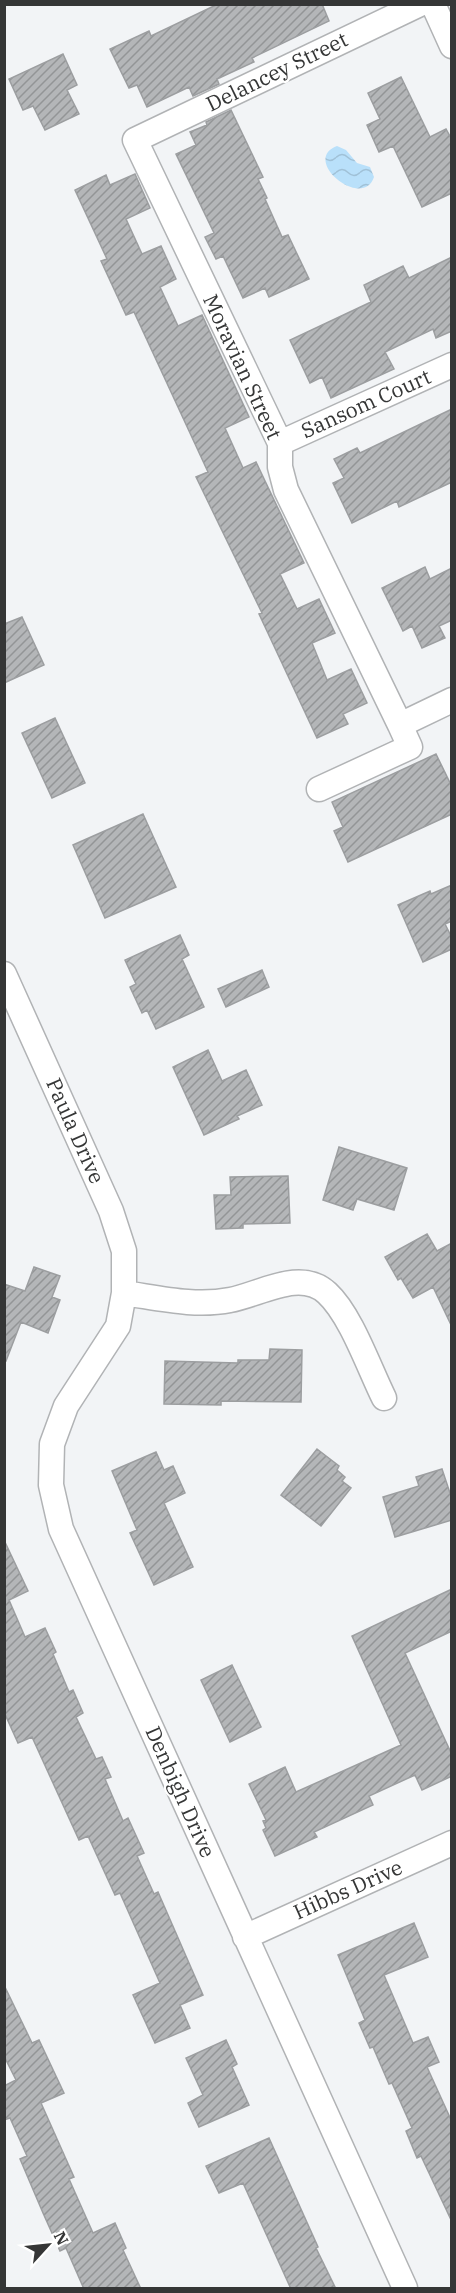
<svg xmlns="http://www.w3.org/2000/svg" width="456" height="2293" viewBox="0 0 456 2293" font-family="'IBM Plex Serif',serif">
<defs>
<pattern id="water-waves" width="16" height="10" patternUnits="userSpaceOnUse" patternTransform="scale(1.5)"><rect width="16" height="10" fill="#b9e0fa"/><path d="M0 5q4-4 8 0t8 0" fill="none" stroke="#a0c1d7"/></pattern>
<pattern id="building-hatch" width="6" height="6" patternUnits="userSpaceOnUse" patternTransform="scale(1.5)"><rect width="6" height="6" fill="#b4b6b8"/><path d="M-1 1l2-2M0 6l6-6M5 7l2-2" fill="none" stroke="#939596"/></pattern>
</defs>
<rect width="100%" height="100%" fill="#f2f4f6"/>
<!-- water -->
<path fill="url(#water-waves)" d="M337,146l9,4 11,13 13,4 4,10c-11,34 -74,-17 -37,-31z"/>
<!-- building -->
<path fill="url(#building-hatch)" stroke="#9c9ea0" stroke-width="1.5" d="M218,4h104l7,17 -77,37 2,4 -37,17 2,5 -26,12 -4,-9 -42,20 -10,-22 -8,3 -19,-39 39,-18 2,5z
M63,54l14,31 -10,5 12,24 -34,16 -12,-24 -10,4 -14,-31z
M401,77l29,60 16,-8 6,11v53l-30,14 -29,-61 -14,6 -12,-27 13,-6 -12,-26z
M231,110l32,67 -5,2 9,19 -2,1 17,38 6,-2 21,44 -40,18 -4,-9 -22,10 -20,-42 -7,3 -11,-22 9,-4 -38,-79 20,-9 -6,-13 17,-7 -1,-3z
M135,174l15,34 -24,11 16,35 19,-8 15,33 -16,8 18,39 24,-11 47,102 -24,11 18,40 13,-6 48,101 -24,11 17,35 22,-10 16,34 -23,10 15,37 24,-11 16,34 -24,11 5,10 -31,14 -58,-124 3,-1 -66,-136 12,-5 -74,-160 -8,3 -25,-54 6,-2 -32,-69 31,-15 4,10z
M452,257v74l-16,7 -3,-9 -48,23 9,17 -63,29 -9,-21 -12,6 -20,-43 81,-38 -7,-17 39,-19 6,12z
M452,409v73l-53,25 -2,-6 -45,22 -19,-40 11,-5 -10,-19 23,-11 3,5z
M425,567l5,12 22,-11v52l-13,6 6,12 -23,10 -10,-22 -9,5 -21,-43z
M22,617l22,48 -40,18v-59z
M55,718l30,65 -33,15 -30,-65z
M436,754l16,33v27l-104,48 -14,-31 9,-4 -11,-25z
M143,814l33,73 -71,31 -32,-73z
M452,885v36l-7,3 7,14v11l-29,13 -25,-57 32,-14 1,3z
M180,935l9,20 -7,4 22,48 -48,22 -9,-19 -5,3 -12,-26 6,-3 -11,-24z
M262,970l7,17 -43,20 -8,-18z
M208,1050l14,31 24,-11 16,35 -25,11 2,3 -35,16 -31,-68z
M339,1147l68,21 -13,42 -37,-11 -4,11 -30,-10z
M288,1176l2,47 -47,1v4l-27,1 -2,-34h17l-1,-18z
M427,1234l10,17 15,-8v84l-19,-40 -20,11 -12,-20 -3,2 -13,-23z
M34,1267l26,9 -8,21 8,3 -12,33 -27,-11 -15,39 -2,-1v-76l21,7z
M270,1349l32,1 -1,52 -80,-1v4l-57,-1 1,-43 73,2v-3h31z
M317,1449l22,17 -2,4 8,7 -3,4 9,7 -30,38 -40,-31z
M156,1452l8,18 9,-4 12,27 -21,10 29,64 -39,18 -24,-52 7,-3 -25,-59z
M442,1469l10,30v21l-57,17 -12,-40 36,-11 -3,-9z
M4,1540l24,51 -19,9 16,37 20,-9 11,24 -3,2 16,38 4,-2 10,23 -7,4 20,42 6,-2 9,20 -6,2 18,42 5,-3 16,35 -7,3 17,38 4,-2 45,103 -23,10 10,23 -35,15 -22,-48 27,-12 -40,-90 -5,2 -27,-59 -9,4 -47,-103 -14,6 -14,-31z
M452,1589v42l-47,22 47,102v21l-30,14 -7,-15 -46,21 4,9 -59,27 3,5 -42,19 -12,-26 3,-2 -3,-7 3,-1 -17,-36 36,-17 11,25 105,-47 -49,-109z
M232,1665l29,62 -31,15 -29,-62z
M414,1923l14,34 -44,18 29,68 15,-6 11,25 -12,5 25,55v100l-31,-66 -4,2 -11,-27 6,-3 -20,-45 -3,1 -16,-37 -3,1 -11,-25 6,-3 -27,-65z
M4,1985l28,58 7,-3 25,53 -23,10 33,74 -5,2 24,54 22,-10 11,25 -3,2 18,39h-57l-18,-41 -6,3 -17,-38 -23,-54 7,-3 -17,-38 -6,2v-34l12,-6 -12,-24z
M226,2040l11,24 -5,3 17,38 -50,22 -11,-24 15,-8 -17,-37z
M269,2138l49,109 -2,1 20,41h-45l-48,-106 -24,10 -13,-27z"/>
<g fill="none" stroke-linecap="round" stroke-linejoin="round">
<defs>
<path id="street" d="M433,4l19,42
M280,443l172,-78
M400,725l-114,-235 -6,-23v-24l-145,-303 285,-136
M319,789l91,-42 -10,-22 52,-25
M4,974l107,237 13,40v42l-6,33 -52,80 -14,38 -1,41 10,44 344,759
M124,1293c35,5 71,14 106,7 29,-5 70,-32 97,-7 24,22 42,75 57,105
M245,1937l207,-94"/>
</defs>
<!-- street casing -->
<use href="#street" stroke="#b1b3b5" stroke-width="27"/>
<!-- street -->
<use href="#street" stroke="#fff" stroke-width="24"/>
</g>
<g text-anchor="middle" stroke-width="4.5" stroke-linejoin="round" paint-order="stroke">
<!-- street labels -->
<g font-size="21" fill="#353636" stroke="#fff">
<text transform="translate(277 72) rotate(-26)" y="7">Delancey Street</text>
<text transform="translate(242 367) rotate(65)" y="7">Moravian Street</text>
<text transform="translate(366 404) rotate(-24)" y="7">Sansom Court</text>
<text transform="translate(75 1131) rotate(66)" y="7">Paula Drive</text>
<text transform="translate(180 1792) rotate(66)" y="7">Denbigh Drive</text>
<text transform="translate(348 1890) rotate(-24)" y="7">Hibbs Drive</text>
</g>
</g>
<!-- border -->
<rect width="456" height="2293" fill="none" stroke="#353636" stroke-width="12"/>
<!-- north arrow -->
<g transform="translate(48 2245) rotate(63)" stroke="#ffffff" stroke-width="4.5" paint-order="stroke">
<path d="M0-4.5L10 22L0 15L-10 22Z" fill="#353636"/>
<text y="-9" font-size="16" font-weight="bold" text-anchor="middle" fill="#353636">N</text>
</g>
</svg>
